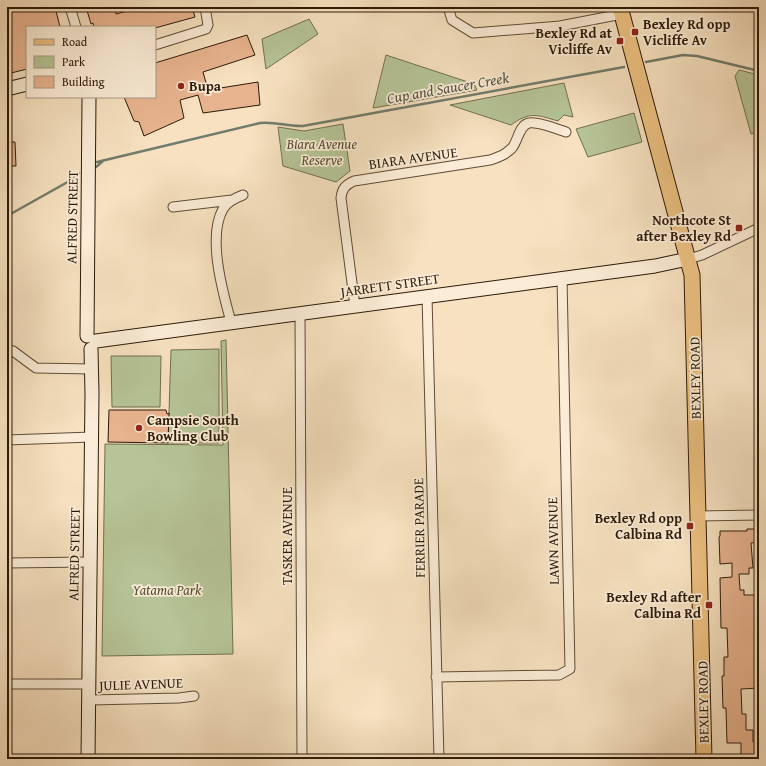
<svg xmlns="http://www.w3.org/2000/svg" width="766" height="766" viewBox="0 0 766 766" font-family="'Gentium Book Plus',serif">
<rect width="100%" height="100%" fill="#f7e1c0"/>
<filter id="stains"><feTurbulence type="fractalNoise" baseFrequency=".005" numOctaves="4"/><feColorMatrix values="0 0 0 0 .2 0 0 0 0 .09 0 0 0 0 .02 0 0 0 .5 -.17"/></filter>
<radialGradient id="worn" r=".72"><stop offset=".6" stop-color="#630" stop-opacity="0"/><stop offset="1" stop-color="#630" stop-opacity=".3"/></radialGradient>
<!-- green -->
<path fill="#b6c497" stroke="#716f50" d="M309,19l9,15 -52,35 -4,-30z
M386,55l88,29 3,6 -104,18z
M739,70l20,5v57l-8,2 -16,-58z
M564,83l9,34 -9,-2 -6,6c-21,-6 -28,-10 -47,4l-61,-20z
M634,113l8,29 -54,15 -12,-28z
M343,124l7,47 -14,11 -53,-16 -5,-39 26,4z
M226,340l7,314 -131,2 3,-212 118,1 -2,-104z
M219,349v94h-51l3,-93z
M111,356h50l-1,51h-48z"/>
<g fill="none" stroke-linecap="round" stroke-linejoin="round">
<!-- stream -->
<path stroke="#707c6c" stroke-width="2.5" d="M646,62l37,-7 14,1 62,15
M97,162l163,-39c15,-2 28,4 43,3l321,-59
M96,167l7,-6
M7,216l66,-37 6,-6"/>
</g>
<!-- building -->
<path fill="#e8b48f" stroke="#2c1a08" d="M7,7h48l5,20h-33v42l-20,5z
M86,7h29l1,7 25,-7h16l1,5 17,-5h17l3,10 -40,11 -61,-1 -1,-4 -2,1z
M247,35l8,20 -52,17 5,18 50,-8 2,23 -57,8 -5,-18 -18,5 4,18 -40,18 -5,-14 -5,-1 -10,-24h31v-34z
M7,142h8l1,24h-9z
M109,410h57l1,4 2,-1 -1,30 -60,-1z
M747,529h12v13l-8,1 2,25h-4v6h-10l1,16h4v5h11v5h3l1,88 -18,1 1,25h4v16h7v12h6v17h-18v-16h-14l-1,-35h-3l-1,-32h2v-19h4l-1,-29h-6l-1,-50 12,-1v-14l-12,1 -1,-27 1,-1v-5h27z"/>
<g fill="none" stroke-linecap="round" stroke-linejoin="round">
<defs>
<path id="street" d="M70,7l6,20
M448,7l4,13 21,13 87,-7 62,-12
M155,45l51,-16 2,-4 -3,-18
M173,207l59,-7
M688,259l14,-4 57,-27
M427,296l12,463
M355,306l-14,-108c1,-9 4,-13 13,-17l136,-21c9,-3 15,-5 22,-12 6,-7 7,-23 17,-25 8,-2 28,6 37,9
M300,313l2,446
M231,322c-8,-29 -24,-85 -8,-113 4,-7 12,-11 20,-14
M7,350l6,1 23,17 56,1
M7,440l85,-3
M698,516l61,-1
M7,563l83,-1
M436,677l123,-2 11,-6 -8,-391
M7,684h83
M90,700l89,-2 15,-2"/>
<path id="secondary" d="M7,89l20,-5
M87,336l2,-239
M96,341l559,-75 33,-7
M88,759l4,-366 -1,-44"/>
<path id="primary" d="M620,7l72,268 12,484"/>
</defs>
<!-- street casing -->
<use href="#street" stroke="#5f4c36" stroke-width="11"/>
<!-- secondary casing -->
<use href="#secondary" stroke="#2c1a08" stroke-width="15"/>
<!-- primary casing -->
<use href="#primary" stroke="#2c1a08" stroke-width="17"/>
<!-- street -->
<use href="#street" stroke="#faecd6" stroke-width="9"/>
<!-- secondary -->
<use href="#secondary" stroke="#faecd6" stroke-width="13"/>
<!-- primary -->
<use href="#primary" stroke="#ecc080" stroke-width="15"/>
</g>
<!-- markers -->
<g fill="#8f2418" stroke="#faecd6" stroke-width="1.5">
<rect x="631" y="28" width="8" height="8" rx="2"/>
<rect x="616" y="37" width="8" height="8" rx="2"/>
<circle cx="181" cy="86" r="4"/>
<rect x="735" y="224" width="8" height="8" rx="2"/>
<circle cx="139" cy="428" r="4"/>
<rect x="686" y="522" width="8" height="8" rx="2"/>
<rect x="705" y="601" width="8" height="8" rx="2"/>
</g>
<g text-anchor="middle" stroke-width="3.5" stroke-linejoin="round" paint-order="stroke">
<!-- poi labels -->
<g font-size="14" font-weight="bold" fill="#2c1a08" stroke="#faecd6" text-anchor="end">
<text x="643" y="29" text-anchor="start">Bexley Rd opp<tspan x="643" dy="16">Vicliffe Av</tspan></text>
<text x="612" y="38">Bexley Rd at<tspan x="612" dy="16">Vicliffe Av</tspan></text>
<text x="189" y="91" text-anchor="start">Bupa</text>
<text x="731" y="225">Northcote St<tspan x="731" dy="16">after Bexley Rd</tspan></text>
<text x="147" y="425" text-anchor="start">Campsie South<tspan x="147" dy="16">Bowling Club</tspan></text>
<text x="682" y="523">Bexley Rd opp<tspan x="682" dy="16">Calbina Rd</tspan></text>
<text x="701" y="602">Bexley Rd after<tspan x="701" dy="16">Calbina Rd</tspan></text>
</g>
<!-- park labels -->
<g font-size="14" font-style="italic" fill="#554d33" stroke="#faecd6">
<text x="322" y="149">Biara Avenue<tspan x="322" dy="16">Reserve</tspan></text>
<text x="167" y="595">Yatama Park</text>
</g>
<!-- street labels -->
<g font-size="14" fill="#2c1a08" stroke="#faecd6">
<text transform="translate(413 158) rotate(-8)" y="5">BIARA AVENUE</text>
<text transform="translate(72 217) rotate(-89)" y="5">ALFRED STREET</text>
<text transform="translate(390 285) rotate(-8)" y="5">JARRETT STREET</text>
<text transform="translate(695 378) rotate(-91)" y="5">BEXLEY ROAD</text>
<text transform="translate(419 528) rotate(-91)" y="5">FERRIER PARADE</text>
<text transform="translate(287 536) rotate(-90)" y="5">TASKER AVENUE</text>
<text transform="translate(553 541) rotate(-91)" y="5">LAWN AVENUE</text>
<text transform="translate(74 554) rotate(-89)" y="5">ALFRED STREET</text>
<text transform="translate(141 684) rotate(-2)" y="5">JULIE AVENUE</text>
<text transform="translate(703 702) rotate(-91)" y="5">BEXLEY ROAD</text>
</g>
<!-- water labels -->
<g font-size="15" font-style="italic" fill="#545342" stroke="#faecd6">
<text transform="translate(448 88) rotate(-10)" y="5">Cup and Saucer Creek</text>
</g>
</g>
<!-- margin -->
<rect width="766" height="766" fill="none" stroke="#f7e1c0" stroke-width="24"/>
<rect x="8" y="8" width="750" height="750" fill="none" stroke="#2c1a08" stroke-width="2"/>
<rect x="12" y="12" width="742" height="742" fill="none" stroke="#2c1a08"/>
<!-- legend -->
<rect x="26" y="26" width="130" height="72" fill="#faecd6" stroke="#a89884"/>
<rect x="34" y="39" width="20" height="6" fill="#ecc080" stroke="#a89884"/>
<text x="62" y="46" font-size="12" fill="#2c1a08">Road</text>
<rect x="34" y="56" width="20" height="12" fill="#b6c497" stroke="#a89884"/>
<text x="62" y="66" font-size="12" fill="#2c1a08">Park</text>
<rect x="34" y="76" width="20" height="12" fill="#e8b48f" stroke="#a89884"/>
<text x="62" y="86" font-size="12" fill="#2c1a08">Building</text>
<rect width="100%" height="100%" filter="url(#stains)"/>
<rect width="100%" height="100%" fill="url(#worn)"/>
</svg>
